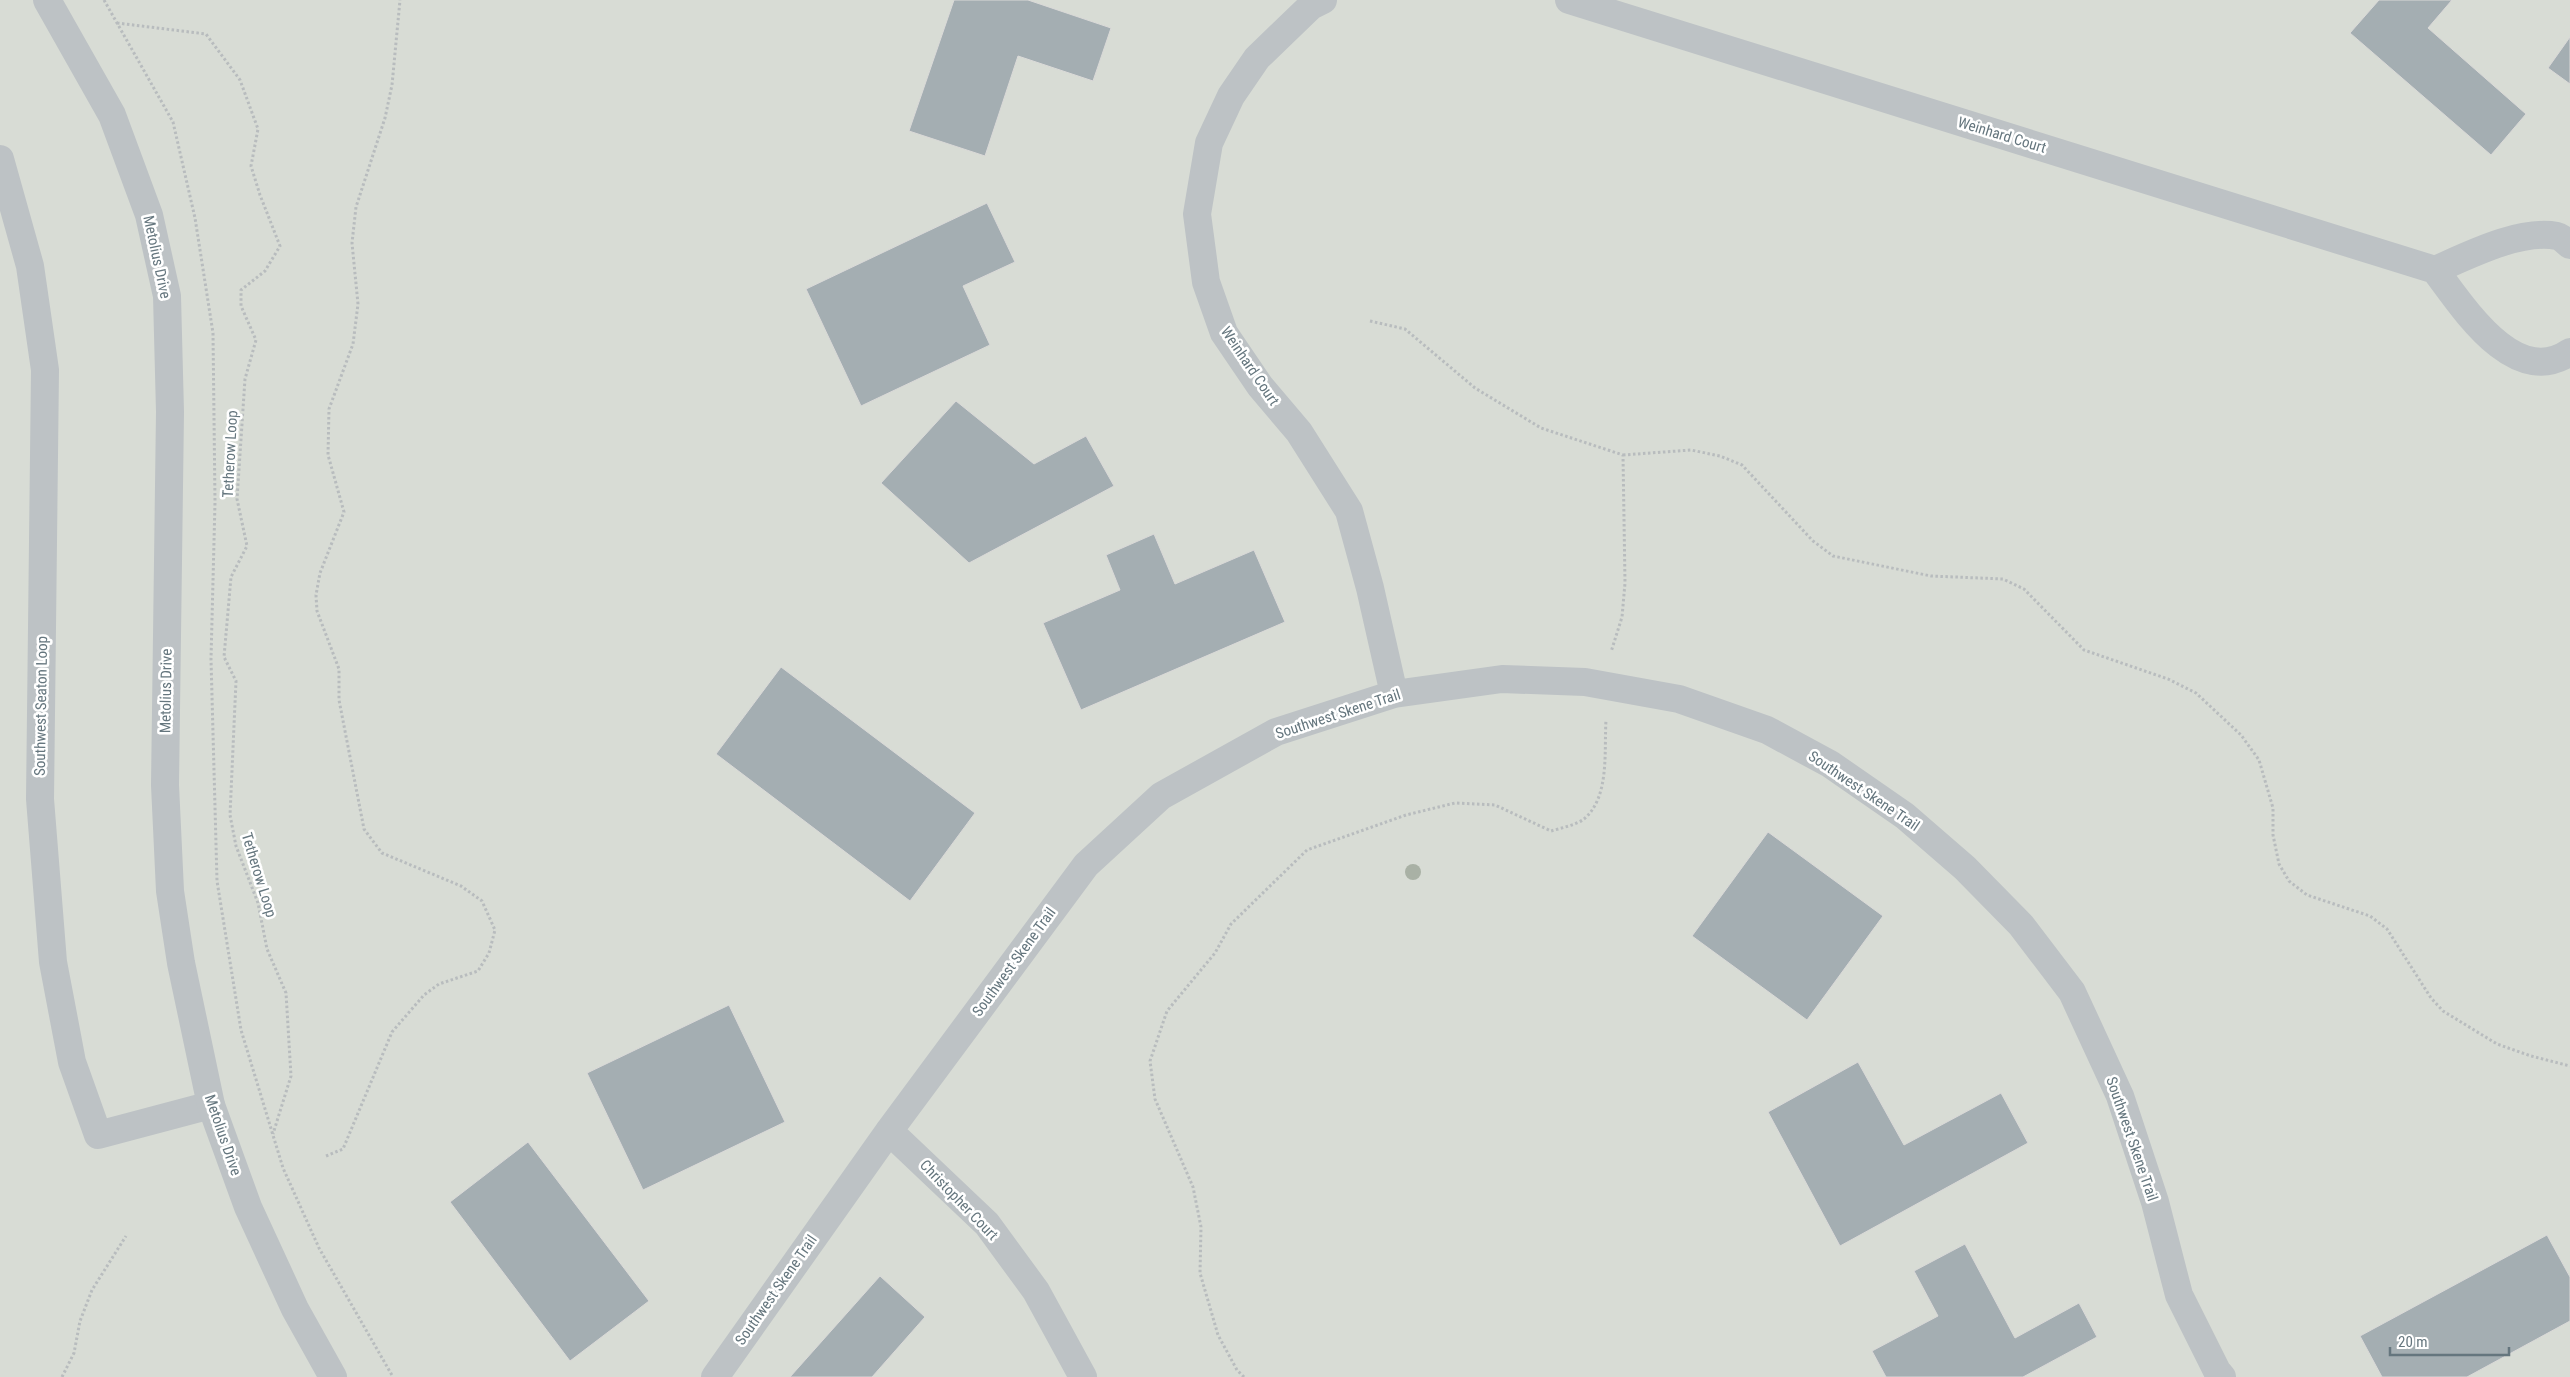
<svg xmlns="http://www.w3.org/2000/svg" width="2570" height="1377" viewBox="0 0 2570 1377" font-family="'Roboto Condensed',sans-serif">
<rect width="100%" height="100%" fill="#f8f8f5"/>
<!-- green -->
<path fill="#d8dcd5" d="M0,0h2570v1377h-2570z"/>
<!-- building -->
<path fill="#a4aeb2" stroke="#dad9d8" d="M954,0h74l83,28 -18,53 -75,-25 -33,100 -76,-25z
M2379,0h73l-24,28 98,86 -35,41 -141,-122z
M2570,37v47l-22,-16z
M987,203l28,59 -52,24 27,59 -129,61 -55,-117z
M956,401l78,63 52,-28 28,50 -145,77 -88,-80z
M1154,534l21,50 79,-34 31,72 -204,88 -38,-87 77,-33 -14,-35z
M781,667l194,146 -65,88 -194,-147z
M1768,832l115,84 -76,104 -115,-84z
M729,1005l56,117 -142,68 -56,-117z
M1858,1062l46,83 97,-52 27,50 -188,103 -72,-134z
M528,1142l121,159 -79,60 -120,-159z
M2547,1235l23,42v44l-103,56h-85l-22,-41z
M1965,1244l50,94 64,-35 18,34 -74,40h-137l-14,-26 66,-35 -24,-45z
M880,1276l45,41 -53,60h-82z"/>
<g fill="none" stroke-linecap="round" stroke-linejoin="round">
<!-- path -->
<path stroke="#b8bcbe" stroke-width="3" stroke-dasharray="2.5 2.5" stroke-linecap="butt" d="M104,0l69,122 22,96 18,115 2,169 -4,157 6,222 24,149 42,138 36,80 74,129
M117,23l89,11 34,46 18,49 -7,37 9,29 20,51 -15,25 -24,19v16l15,34 -11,39 -8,120 10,47 -16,31 -7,80 12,24 -6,134 6,31 22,57 9,46 19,44 5,83 -18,58
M1370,321l35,8 70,59 66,40 82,27 2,128 -3,34 -11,35
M1623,455l68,-5 29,6 22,9 71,76 20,15 98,20 72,3 21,10 60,61 84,29 28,14 45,42 18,25 14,48v27l6,29 10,17 18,14 63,21 17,13 44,69 12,13 54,33 34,12 39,10
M326,1156l17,-7 49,-117 32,-37 15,-11 39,-13 11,-18 6,-23 -13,-29 -21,-15 -79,-33 -18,-24 -25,-129v-31l-22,-58 -1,-16 4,-22 24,-61 -16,-57 1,-46 24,-65 5,-40 -6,-61 4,-36 29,-89 7,-33 8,-85
M62,1377l12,-24 6,-32 12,-31 34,-54
M1244,1377l-7,-7 -19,-35 -18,-62 1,-46 -8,-40 -38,-88 -5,-38 17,-50 48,-58 16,-29 76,-74 99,-35 49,-12 40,2 56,26c10,-3 25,-6 33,-12 26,-22 20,-68 22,-99"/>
<!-- minor -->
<path stroke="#bdc2c5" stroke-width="28" d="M1323,0l-12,6 -54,52 -26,38 -22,47 -12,71 9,68 18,51 36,53 39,46 50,79 21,77 24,106
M1569,0l866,270c28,37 80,120 135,82
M0,159l30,107 15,104 -5,429 13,163 19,100 26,73 113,-30
M2435,270c34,-15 85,-41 122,-34 5,1 9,6 13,9
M889,1131l98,93 49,67 47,86
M715,1377l174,-246 197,-266 75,-69 115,-64 118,-38 108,-15 83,3 94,17 88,31 63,34 75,52 60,52 56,57 51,67 48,104 35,106 24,93 38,76 5,6"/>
<!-- tertiary -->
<path stroke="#bdc2c5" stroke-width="28" d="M47,0l65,115 37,100 18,81 3,116 -5,373 5,106 11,72 30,142 37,102 47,102 38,68"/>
</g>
<!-- trees -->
<circle fill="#a9b1a5" cx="1413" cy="872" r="8"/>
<g text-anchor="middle" stroke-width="5" stroke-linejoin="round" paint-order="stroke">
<!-- street labels -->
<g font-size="15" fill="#65767e" stroke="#fff">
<text transform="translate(2002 135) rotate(17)" y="5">Weinhard Court</text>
<text transform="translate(157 257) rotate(78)" y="5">Metolius Drive</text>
<text transform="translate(1250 366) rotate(56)" y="5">Weinhard Court</text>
<text transform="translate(230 454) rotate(-87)" y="5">Tetherow Loop</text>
<text transform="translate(166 691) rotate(-89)" y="5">Metolius Drive</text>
<text transform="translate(41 706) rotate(-89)" y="5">Southwest Seaton Loop</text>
<text transform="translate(1338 714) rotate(-18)" y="5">Southwest Skene Trail</text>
<text transform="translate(1864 791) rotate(34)" y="5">Southwest Skene Trail</text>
<text transform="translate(259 875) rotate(73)" y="5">Tetherow Loop</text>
<text transform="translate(1014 962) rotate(-54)" y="5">Southwest Skene Trail</text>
<text transform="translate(223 1135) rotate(71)" y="5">Metolius Drive</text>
<text transform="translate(2132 1139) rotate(71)" y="5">Southwest Skene Trail</text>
<text transform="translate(959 1200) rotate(46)" y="5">Christopher Court</text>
<text transform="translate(776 1290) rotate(-55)" y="5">Southwest Skene Trail</text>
</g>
</g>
<!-- scale -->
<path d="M2390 1347v8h119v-8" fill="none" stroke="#65767e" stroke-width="2.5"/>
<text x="2398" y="1347" font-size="15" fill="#65767e" stroke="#ffffff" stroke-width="4" paint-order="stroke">20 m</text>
</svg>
